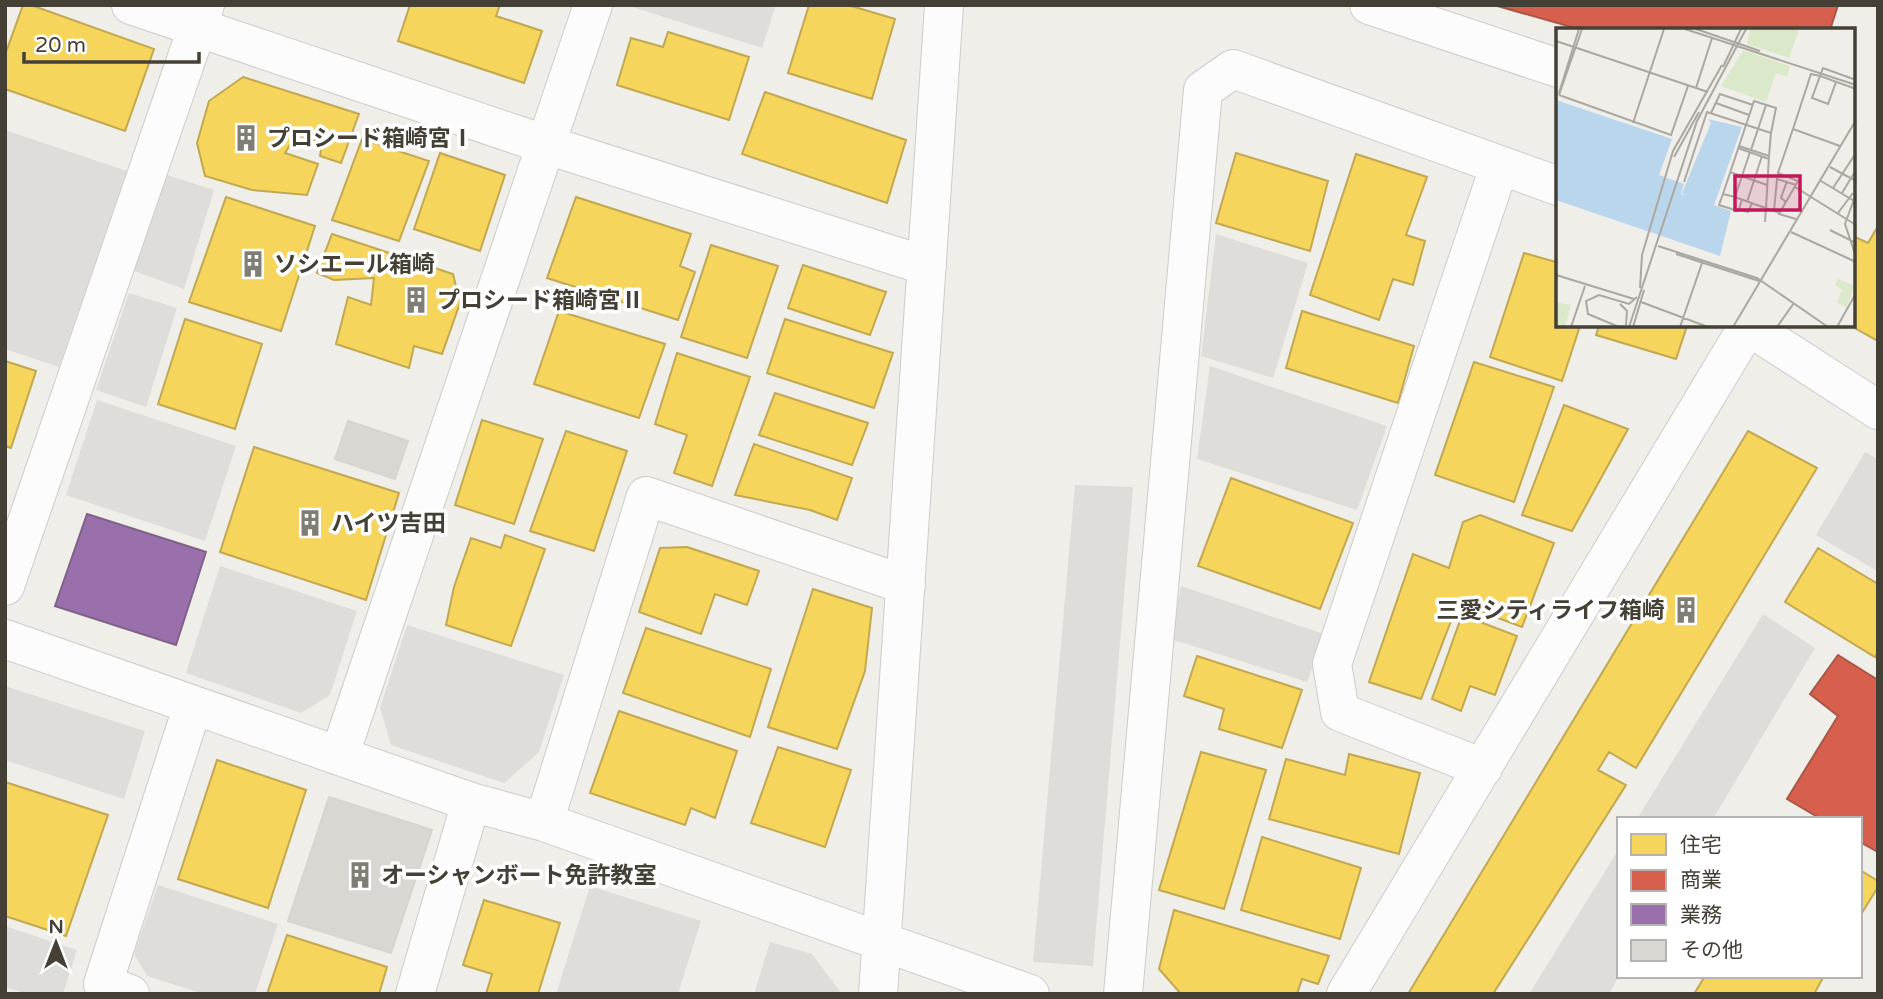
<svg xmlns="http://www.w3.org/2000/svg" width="1883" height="999" viewBox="0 0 1883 999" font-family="'Varela Round','Noto Sans JP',sans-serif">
<rect width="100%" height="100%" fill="#efeee9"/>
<!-- parking -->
<path fill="#dfddd9" d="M626,5h150l-14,43z
M5,130l122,41 -68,196 -54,-18z
M167,175l47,15 -30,99 -50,-18z
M1216,234l92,29 -35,115 -72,-22z
M129,293l48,15 -31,99 -50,-17z
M1210,366l177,60 -30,84 -160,-51z
M97,400l139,46 -31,95 -139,-46z
M1865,452l13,7 -1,112 -61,-36z
M1075,485l58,2 -40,479 -60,-4z
M220,566l137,45 -27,84 -29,18 -115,-40z
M1181,586l143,48 -17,48 -136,-43z
M1763,614l52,34 -102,171h-76z
M407,625l157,50 -25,77 -35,31 -113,-38 -11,-37z
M5,686l140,45 -21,68 -119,-39z
M1619,849v127l-10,18h-80z
M158,885l120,39 -23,70h-51l-57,-18 -13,-22z
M590,886l111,35 -23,73h-122z
M5,926l72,24 -14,44h-36l-22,-7z
M770,942l42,12 30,40h-88z"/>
<!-- homes -->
<path fill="#f6d55c" stroke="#c1a851" stroke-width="2" d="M23,5h8l123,44 -29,82 -120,-42v-34z
M410,5h90l-4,11 46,15 -18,52 -126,-42z
M809,5h39l47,14 -23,80 -84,-26z
M668,32l81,25 -20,63 -112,-35 14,-47 32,9z
M243,77l116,37 -18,49 -21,-7 2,-14 -26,-7 -11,18 33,11 -11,31 -55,-5 -47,-14 -8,-33 12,-42z
M765,92l141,48 -19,63 -145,-49z
M362,139l67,22 -30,80 -67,-21z
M440,153l65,22 -25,76 -66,-22z
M1236,153l92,28 -18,70 -94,-28z
M1356,154l71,23 -21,58 19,6 -12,44 -20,-6 -14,41 -69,-25z
M226,197l89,29 -34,105 -92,-29z
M576,197l115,37 -11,32 15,6 -17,48 -131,-42z
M1878,226v115l-27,-15h2v-90l15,7z
M332,234l121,40 7,29 -18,51 -28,-8 -5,22 -73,-24 12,-47 23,8 3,-27 -40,2 -17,-7z
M711,245l67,21 -31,92 -66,-21z
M1524,253l32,9 2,-5v69h22l-18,55 -72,-24z
M803,265l83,27 -16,43 -82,-27z
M559,311l106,33 -26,74 -105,-34z
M1302,311l112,35 -16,57 -112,-35z
M185,319l77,25 -27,85 -77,-25z
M785,319l108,34 -19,55 -107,-35z
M1599,326h88l-11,33 -80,-24z
M677,353l73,24 -38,109 -38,-13 13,-38 -32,-11z
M5,361l31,10 -25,77 -6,-2z
M1474,362l80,25 -40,115 -79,-27z
M775,393l93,30 -16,42 -93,-30z
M1564,405l64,24 -56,102 -50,-16z
M482,420l61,19 -29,85 -59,-19z
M566,431l61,20 -33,100 -64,-20z
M1748,431l69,37 -181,300 -27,-16 -11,18 28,15 -133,209h-85z
M754,444l98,34 -15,42 -27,-10 -75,-15z
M254,447l145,46 -33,107 -146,-48z
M1231,478l122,45 -33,86 -122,-43z
M1480,515l74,28 -32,84 -64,-24 -37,96 -52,-17 44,-128 36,14 14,-46z
M505,535l40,14 -34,97 -65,-21 8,-38 17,-49 30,10z
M687,547l72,24 -12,34 -32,-11 -14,40 -62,-22 21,-64z
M1818,548l60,36v68l-3,5 -90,-55z
M813,589l59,19 -7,63 -28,78 -69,-22z
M1462,615l55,21 -22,59 -25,-9 -9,25 -29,-12z
M646,628l125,41 -21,68 -127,-44z
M1197,656l105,34 -20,58 -63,-19 5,-20 -40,-13z
M619,711l118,40 -22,67 -24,-10 -6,17 -95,-32z
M778,747l73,23 -26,77 -74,-24z
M1201,752l65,18 -42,139 -65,-19z
M1349,754l71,19 -21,81 -130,-35 17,-60 59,16z
M217,760l89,30 -38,118 -90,-29z
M5,782l103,33 -42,121 -61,-20z
M1262,837l99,31 -21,71 -99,-29z
M1860,870l18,11v6l-18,29z
M484,900l76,23 -22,71h-52l6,-20 -29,-9z
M1174,910l155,46 -11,28 -16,-5 -5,15h-116l-22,-25z
M287,935l100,32 -8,27h-112z
M1705,976h119l-10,18h-120z"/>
<!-- shops -->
<path fill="#d6604d" stroke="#aa5646" stroke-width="2" d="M1494,5h344l-8,25h-248z
M1838,655l40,25v172l-18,-10v-23h-39l-34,-20 51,-83 -28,-22z"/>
<!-- offices -->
<path fill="#9970ab" stroke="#806288" stroke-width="2" d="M87,514l119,38 -30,93 -121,-39z"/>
<!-- building -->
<path fill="#d9d7d2" stroke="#d7d5cf" stroke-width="2" d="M348,421l60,20 -13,38 -60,-20z
M329,797l103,33 -41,123 -103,-32z"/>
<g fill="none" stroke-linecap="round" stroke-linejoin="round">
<defs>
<path id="minor" d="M131,5l416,140 380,121
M1369,5l189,63
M1748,326l130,84
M5,586l200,-581
M5,639l466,163 73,20 486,172
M340,754l253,-749
M1483,768l-143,-56 -8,-48 167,-497
M544,822l102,-326 260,89
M130,994l-27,-10 90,-279
M415,994l56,-192
M878,994l66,-989
M1123,994l80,-904 30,-21 325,117
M1346,994l402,-668"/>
</defs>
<!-- minor casing -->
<use href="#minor" stroke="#cdccc7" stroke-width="40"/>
<!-- minor -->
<use href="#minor" stroke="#fdfcfc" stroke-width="38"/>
</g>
<!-- icons -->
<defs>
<symbol id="building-bare" viewBox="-9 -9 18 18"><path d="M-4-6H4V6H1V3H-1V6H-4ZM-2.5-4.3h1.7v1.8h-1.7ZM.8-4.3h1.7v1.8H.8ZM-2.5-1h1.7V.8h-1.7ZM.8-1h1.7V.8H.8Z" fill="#807d75" stroke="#fff" stroke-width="2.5" paint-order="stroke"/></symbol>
</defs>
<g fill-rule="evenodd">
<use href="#building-bare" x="227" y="119" width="38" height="38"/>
<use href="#building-bare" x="234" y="245" width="38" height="38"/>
<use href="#building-bare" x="397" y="281" width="38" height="38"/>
<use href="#building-bare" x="291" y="504" width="38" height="38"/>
<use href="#building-bare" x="1667" y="591" width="38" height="38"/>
<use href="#building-bare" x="341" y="856" width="38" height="38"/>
</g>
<g text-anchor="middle" stroke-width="7" stroke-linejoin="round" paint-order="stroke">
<!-- poi labels -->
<g font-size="23" font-weight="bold" fill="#454036" stroke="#fff" text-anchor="start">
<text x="267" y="146">プロシード箱崎宮Ⅰ</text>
<text x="274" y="272">ソシエール箱崎</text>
<text x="437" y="308">プロシード箱崎宮Ⅱ</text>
<text x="331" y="531">ハイツ吉田</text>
<text x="1665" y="618" text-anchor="end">三愛シティライフ箱崎</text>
<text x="381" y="883">オーシャンボート免許教室</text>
</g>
</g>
<!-- overview -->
<g transform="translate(1556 28)">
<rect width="299" height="299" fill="#efeee9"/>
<path d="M194,1h49l-10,29 -42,-14zM187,22l47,16 -3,11 -11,-4 -10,29 -45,-16zM282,251l17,7 -9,22 -9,-6 5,-12 -7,-5zM0,274l15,3 -6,22h-9z" fill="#dbe9ca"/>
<path d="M0,72l116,39 -13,36 25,9 -3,10 5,2 -4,-3 29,-70 -3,-4 34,8 -28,78 17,6 -11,45 -164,-56z" fill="#bad6ec"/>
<path fill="none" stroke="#aba8a1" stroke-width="2" d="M129,1l171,56M140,1l64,22M0,13l152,51M167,39l18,-38M300,52l-33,-12 -3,8 36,13M140,60l16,-50M3,65l20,-64M3,67l112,40 17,-49M3,67l23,-66M160,75l33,12M155,85l9,-19 33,11M77,95l31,-94M237,101l18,-55 9,2 -8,22 16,6 8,-22M183,118l30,10M182,120l31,11M195,122l15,-45M118,129l25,-45M274,139l26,14M174,144l37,13M265,153l35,21M128,154l23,-70 64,21M239,159l61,38M277,160l23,-35M286,165l14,-23M167,166l-4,11 19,6M300,166l-11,30 11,33M179,169l15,-45M186,172l-3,9 9,3 4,-9M191,174l15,-46M230,174l-5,-4 6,-17M218,183l3,-32 19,6M282,185l15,-20M240,191l-17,-5 19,-33 -20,-8 15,-44 47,17M209,194l1,-14 3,-52 2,-23 5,-25 -22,-7 -31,93 12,3 19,7 12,4 8,3 6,2M274,202l26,13M235,204l65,30M102,218l99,32 71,49M120,226l83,27M0,247l78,24M84,260l2,-33 31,-104 49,-86M85,274l67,25M64,276l7,7 -1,14M15,299l14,-41M63,299l-31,-13 -2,-13 13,-6 30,9 8,-7M73,299l68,-206 49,-92M77,299l11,-37M124,299l22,-64M177,299l123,-207M221,299l17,-24M281,299l19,-34"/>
<path fill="#c2185b" fill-opacity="0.15" stroke="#c2185b" stroke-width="3.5" d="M179,148h65v34h-65z"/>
<rect width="299" height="299" fill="none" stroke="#454036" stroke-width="3.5"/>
</g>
<!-- border -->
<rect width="1883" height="999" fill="none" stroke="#454036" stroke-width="14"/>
<!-- legend -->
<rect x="1617" y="817" width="245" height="161" fill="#ffffff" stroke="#b5b3af" stroke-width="2"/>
<rect x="1631" y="834" width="35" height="21" fill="#f6d55c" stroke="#b5b3af" stroke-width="2"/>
<text x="1680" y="852" font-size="21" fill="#454036">住宅</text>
<rect x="1631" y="870" width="35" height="21" fill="#d6604d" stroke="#b5b3af" stroke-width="2"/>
<text x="1680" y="887" font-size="21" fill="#454036">商業</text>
<rect x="1631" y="904" width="35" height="21" fill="#9970ab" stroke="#b5b3af" stroke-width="2"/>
<text x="1680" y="922" font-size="21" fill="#454036">業務</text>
<rect x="1631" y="940" width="35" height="21" fill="#d9d7d2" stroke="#b5b3af" stroke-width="2"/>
<text x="1680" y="957" font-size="21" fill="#454036">その他</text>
<!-- north arrow -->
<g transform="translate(56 943)" stroke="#ffffff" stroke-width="5" paint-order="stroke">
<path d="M0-5L12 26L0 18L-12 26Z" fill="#454036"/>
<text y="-10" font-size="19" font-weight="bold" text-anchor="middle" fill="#454036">N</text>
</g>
<!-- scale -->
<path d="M24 52v10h175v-10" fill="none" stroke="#454036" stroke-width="3.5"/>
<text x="35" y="52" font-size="21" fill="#454036" stroke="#ffffff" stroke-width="5" paint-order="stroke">20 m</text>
</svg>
